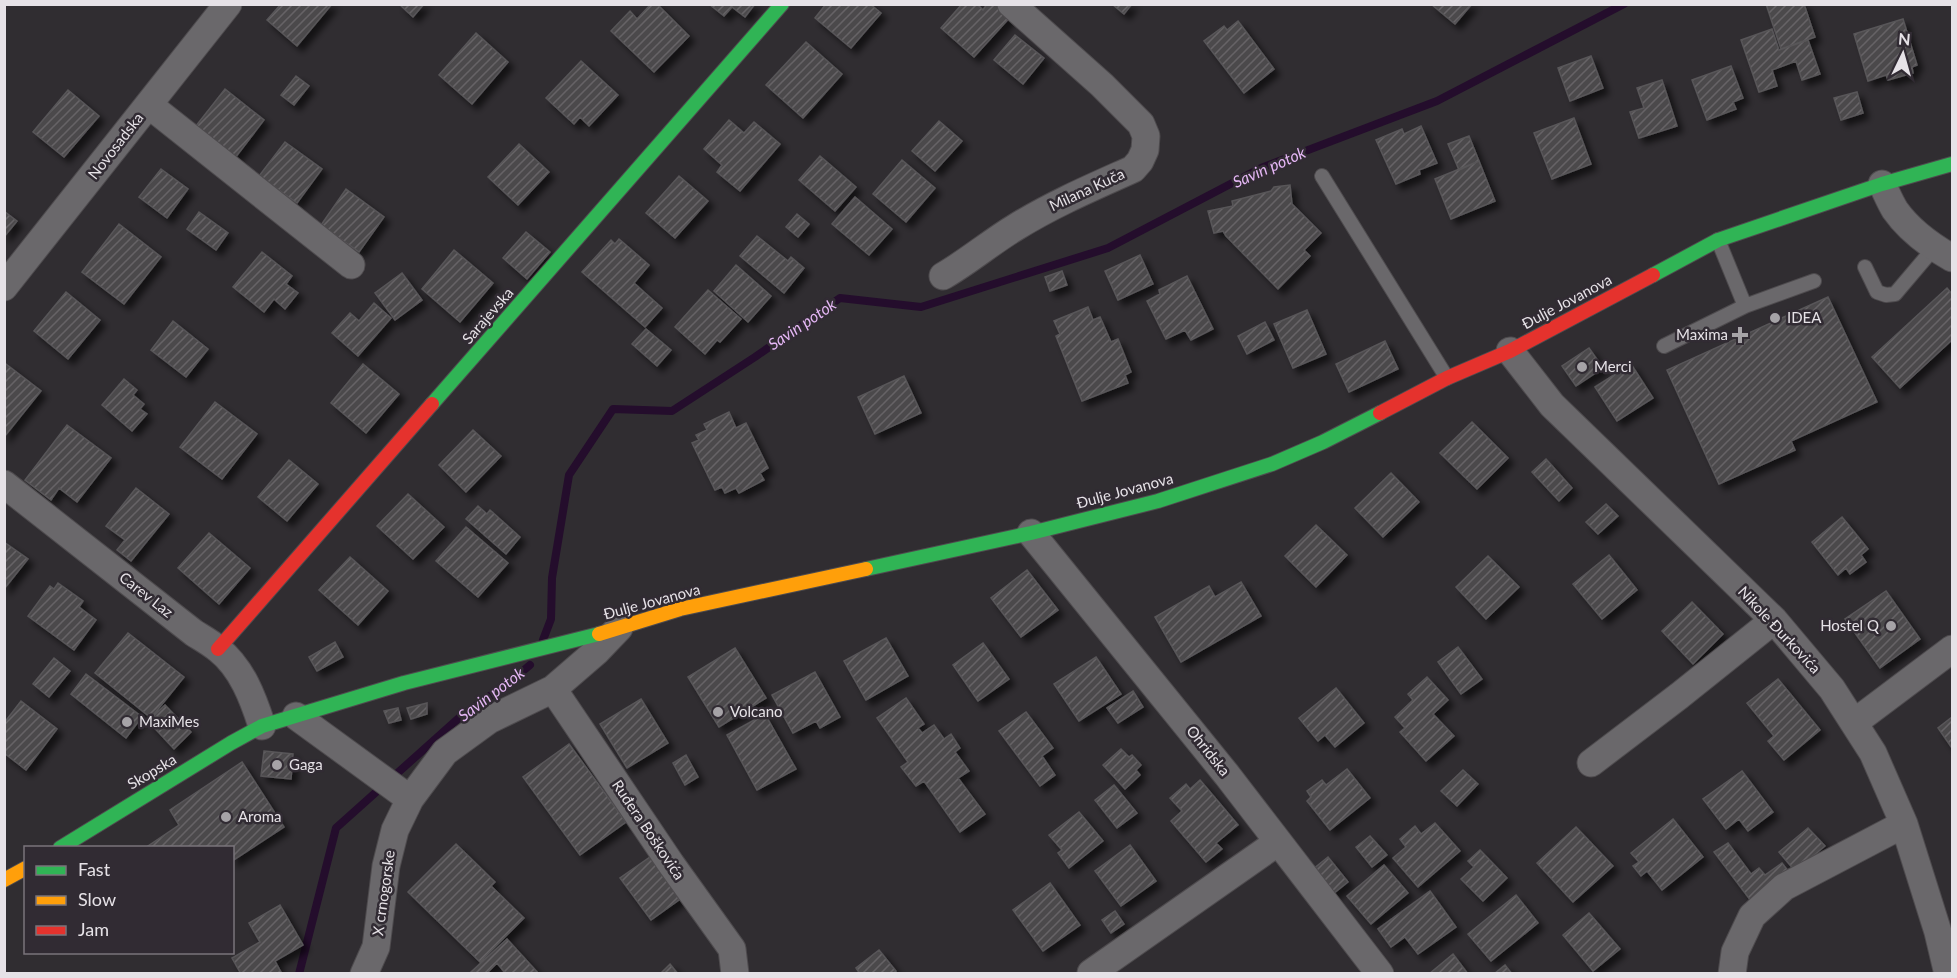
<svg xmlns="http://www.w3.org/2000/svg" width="1957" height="978" viewBox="0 0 1957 978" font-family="Lato,sans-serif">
<defs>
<pattern id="building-hatch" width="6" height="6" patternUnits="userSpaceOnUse" patternTransform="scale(1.5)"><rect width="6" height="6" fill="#4c4a4c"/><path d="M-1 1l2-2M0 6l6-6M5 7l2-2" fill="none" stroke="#666466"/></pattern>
<filter id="shadow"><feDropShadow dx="5.5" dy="5.5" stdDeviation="3" flood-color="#0009"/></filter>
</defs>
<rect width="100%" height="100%" fill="#302d31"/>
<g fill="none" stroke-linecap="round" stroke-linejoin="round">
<!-- stream -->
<path stroke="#240d2c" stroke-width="8" d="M543,640l8,-21 1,-41 17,-103 44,-66 59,2 83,-54 85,-59 81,9 187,-59 153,-80 176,-67 187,-97
M299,974l37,-146 124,-111 51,-36 19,-16"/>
</g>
<!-- building -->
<path fill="url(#building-hatch)" stroke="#585659" stroke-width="1.5" filter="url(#shadow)" d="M281,4h51l-35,42 -30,-26z
M399,4h25l-11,13z
M651,4h6l32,32 -35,36 -43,-41 19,-20 7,8z
M709,4h46l-10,13 -13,-10 -8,9z
M826,4h44l11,9 -30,35 -36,-30z
M962,4h15l6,6 4,-6h13l12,11 -38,42 -33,-29z
M1112,4h20l-8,10z
M1431,4h41l-17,20z
M1766,4h38l11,33 -34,12z
M1903,19l14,46 -5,2 1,6 -25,7 -2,-5 -18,6 -14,-47z
M1238,21l36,48 -30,24 -40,-52 20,-15 3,4z
M1772,29l7,21 29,-10 12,34 -18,6 -6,-19 -24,9 5,16 -18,6 -18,-52z
M476,33l32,29 -36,42 -33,-29z
M1015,35l29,23 -21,26 -29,-24z
M806,42l36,32 -39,44 -37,-33z
M1591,56l12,32 -33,13 -12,-33z
M581,61l37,34 -29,31 -9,-9 -6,7 -28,-26z
M1731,66l12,32 -10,4 3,7 -29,11 -15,-40z
M296,76l13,10 -15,19 -13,-10z
M1662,80l15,46 -38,12 -9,-26 14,-4 -7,-20z
M225,89l39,31 -29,38 -40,-31z
M68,90l31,26 -35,41 -31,-25z
M1857,92l6,21 -22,7 -7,-22z
M1574,118l17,46 -39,15 -18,-46z
M729,120l15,13 10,-11 26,22 -40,47 -23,-19 5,-7 -18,-16z
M939,121l23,20 -27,30 -23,-20z
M1421,126l16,37 -18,7 1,4 -24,10 -20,-44 26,-11 2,5z
M1469,136l10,25 -20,9 -11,-26z
M285,142l37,27 -25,34 -38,-27z
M519,144l30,28 -31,33 -30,-28z
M820,156l36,31 -21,24 -36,-31z
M902,160l33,28 -29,34 -33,-28z
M1479,161l16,40 -44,18 -16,-40z
M161,169l27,20 -21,29 -28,-21z
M679,176l29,25 -33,37 -29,-25z
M1290,185l2,19 29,29 -17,17 6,6 -32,33 -52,-53 -3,-5 -9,2 -6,-22 25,-5 -1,-5 39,-10 3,-4z
M346,189l38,28 -25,35 -38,-27z
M855,197l37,32 -23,26 -37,-31z
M4,211l13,10 -13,16z
M199,212l29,21 -12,17 -29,-21z
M797,214l12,10 -11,13 -12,-10z
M119,224l42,33 -37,47 -42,-32z
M526,232l24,20 -23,27 -24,-21z
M757,236l31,25 3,-4 13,11 -20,25 -44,-37z
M619,239l30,26 -15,18 28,25 -17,19 -63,-55 29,-32 4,4z
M454,250l39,33 -33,39 -38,-33z
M262,252l30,24 -6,8 12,9 -13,16 -11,-10 -10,13 -31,-25z
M1140,255l13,29 -35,16 -13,-29z
M736,265l35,31 -23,26 -34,-31z
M1062,271l5,14 -17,6 -5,-14z
M402,273l20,27 -27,20 -20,-27z
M1187,276l26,53 -22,11 -6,-10 -19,9 -19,-38 13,-7 -1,-4z
M1947,288l5,6v46l-52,48 -28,-31z
M708,290l33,29 -21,23 -3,-2 -12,14 -30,-27z
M66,292l34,28 -32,39 -34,-28z
M1828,297l49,105 -86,39 4,9 -76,34 -52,-114z
M374,303l17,15 -33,38 -26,-23 18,-20 9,8z
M1088,307l5,13 7,-3 11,25 7,-3 13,33 -6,3 3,8 -46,18 -26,-65 4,-2 -6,-13z
M1307,310l19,44 -33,14 -19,-44z
M173,321l35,28 -22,28 -35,-27z
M1265,322l9,18 -27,14 -9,-18z
M646,329l25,21 -14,16 -25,-22z
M1385,341l13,28 -49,23 -13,-28z
M1589,348l14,20 -27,18 -14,-20z
M6,364l35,27 -37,46v-71z
M363,364l36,30 -33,39 -35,-30z
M1631,364l22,34 -36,23 -22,-34z
M904,376l17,37 -46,21 -17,-37z
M124,379l13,11 -4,5 11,9 -4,5 7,5 -15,17 -30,-26z
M215,402l42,32 -35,45 -42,-32z
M729,412l7,16 10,-5 22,45 -8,5 4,7 -25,13 -3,-5 -11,5 -3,-6 -7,3 -23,-47 7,-3 -3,-5 11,-5 -3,-6z
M1472,422l36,36 -31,31 -37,-36z
M67,425l44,33 -34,44 -18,-14 -8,12 -26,-20z
M473,430l28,26 -35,36 -27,-27z
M1546,459l26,29 -13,13 -27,-29z
M289,460l29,24 -31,37 -29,-24z
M1391,473l28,29 -36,35 -28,-29z
M136,488l33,26 -38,47 -14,-11 8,-10 -19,-14z
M408,494l36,33 -31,32 -36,-33z
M1606,504l12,12 -20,18 -12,-12z
M478,506l9,8 3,-4 30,27 -14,17 -40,-35z
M1842,517l26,32 -7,6 5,7 -16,12 -4,-6 -8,7 -26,-33z
M1316,525l31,30 -31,32 -31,-31z
M466,527l42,36 -30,34 -42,-36z
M209,533l41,35 -31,36 -41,-36z
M4,542l24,17 -24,30z
M1609,555l28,35 -35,29 -29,-35z
M1488,556l31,31 -33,32 -30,-32z
M350,557l38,34 -30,34 -39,-35z
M1027,570l31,40 -37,27 -30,-39z
M1241,582l20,34 -80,46 -26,-45 54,-31 6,11z
M58,583l25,18 -4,6 17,13 -22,30 -46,-34 22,-30 4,3z
M1886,591l34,48 -40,29 -35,-49z
M1692,602l31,32 -30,30 -31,-33z
M128,633l56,44 -33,41 -56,-45z
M886,638l22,38 -42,24 -22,-39z
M335,642l8,15 -26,14 -8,-14z
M983,643l26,36 -31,22 -25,-36z
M1458,647l24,32 -21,15 -23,-32z
M735,648l31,50 -47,29 -31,-50z
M1096,657l25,37 -42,27 -25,-37z
M54,658l16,13 -21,26 -16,-13z
M815,672l25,45 -20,11 -4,-7 -23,12 -21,-38z
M86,674l56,43 -16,21 -55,-44z
M1427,677l21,23 -15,14 21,22 -28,25 -26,-29 5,-4 -10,-11 18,-17 -5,-6z
M1778,679l42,51 -36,30 -16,-19 6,-5 -27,-33z
M1336,688l28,35 -29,24 -10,-12 -7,6 -19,-23z
M1133,691l10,16 -25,16 -11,-15z
M906,698l18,26 -6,4 4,5 12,-8 10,14 7,-5 9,14 -5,4 14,19 -11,7 27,36 -25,18 -36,-51 -8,5 -15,-19 7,-5 -31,-44z
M641,699l27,44 -41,25 -27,-44z
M21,701l36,28 -31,41 -22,-17v-30z
M427,703v11l-16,5 -4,-11z
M165,705l26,27 -17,17 -26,-28z
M398,708l3,12 -12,3 -5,-12z
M1026,712l27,36 -11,8 13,19 -15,11 -41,-55z
M765,714l31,55 -39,21 -30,-55z
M1952,717v31l-14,-20z
M569,744l57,78 -46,33 -57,-78z
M1121,749l8,8 3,-2 9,10 -5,5 4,5 -15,14 -22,-24z
M264,751l29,3 -2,25 -30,-3z
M686,755l12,22 -13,8 -12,-22z
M242,762l42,65 -52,34v-13h-87l34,-23 -9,-15z
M1347,769l23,29 -40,32 -23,-29 4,-4 -4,-6 15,-11 4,5z
M1463,770l15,14 -21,22 -16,-15z
M1742,771l31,41 -25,19 -9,-12 -13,10 -23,-30z
M1200,780l38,45 -22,18 6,6 -16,13 -35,-41 11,-10 -12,-13 16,-14 4,5z
M1114,785l23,28 -20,15 -22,-28z
M1079,812l24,29 -34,27 -11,-15 4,-3 -13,-15z
M1673,819l30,38 -41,33 -15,-19 -6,5 -8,-10 6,-4 -8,-9z
M1435,823l25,28 -42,36 -25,-29 13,-11 -6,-8 15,-13 6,8z
M1576,827l37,39 -40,36 -36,-39z
M1808,828l17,18 -30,25 -16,-19z
M1370,836l17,19 -15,12 -16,-20z
M1728,843l23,31 8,-6 6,7 17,-12 7,9 -38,29 -37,-49z
M456,844l39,38 -4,4 33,32 -44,44 -72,-70z
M1130,845l26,36 -35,25 -26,-35z
M660,850l30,42 -39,28 -31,-42z
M1480,850l27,28 -24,23 -22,-22 13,-12 -6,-6z
M1328,857l20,25 -20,16 -20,-25z
M1384,865l24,28 -37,31 -24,-28z
M1050,883l30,42 -37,26 -30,-41z
M1430,891l26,36 -38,27 -13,-17 -14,10 -13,-18z
M1516,895l22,28 -47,38 -23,-27z
M280,905l23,40 -28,16 7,13h-41l-9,-16 28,-16 -11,-19z
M1115,911l9,13 -13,9 -9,-13z
M1589,913l31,36 -27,22 -30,-36z
M507,939l32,35h-33l-9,-11 -11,11 -15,-2z
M879,950l17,21 -4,3h-32l-4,-6z
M1453,954l15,20h-39z
M670,964l8,10h-18z
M1505,965l7,9h-18z"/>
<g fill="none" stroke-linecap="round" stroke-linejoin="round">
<defs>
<path id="lane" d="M1322,176l125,202
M1865,267l12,25 9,3 9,-1 39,-46
M1745,306l69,-25
M1664,346l81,-40 -27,-66"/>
<path id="street" d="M149,105l202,160
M1882,184c4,8 8,18 13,26 14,20 36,36 57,48
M943,276c26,-15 48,-34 73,-49 37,-23 77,-40 117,-58l7,-8 5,-11 1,-14 -5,-12 -39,-39 -91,-81
M4,287l224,-283
M1510,351l42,54 222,215 58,69 41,64 31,71 34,108 10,42
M4,484l190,149c8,5 17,10 24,16 24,19 35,49 44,77
M1031,533l196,242 153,199
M553,689l118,175 61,85 3,25
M296,716l114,83
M1855,722l97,-73
M1591,763l88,-67 95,-76
M1091,973l187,-131
M364,974l12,-27 10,-81 9,-36 15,-31 35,-47 44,-32 64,-31 44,-38 22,-23
M1732,974l3,-22 17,-36 32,-29 120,-63"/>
<path id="fast" d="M1653,275l65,-35 164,-56 70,-20
M432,404l350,-400
M866,569l165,-36 127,-32 114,-37 51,-22 57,-29
M60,848l171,-105 31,-17 142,-43 195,-49"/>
<path id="slow" d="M599,634l81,-25 186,-40
M4,880l22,-12"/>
<path id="jam" d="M1380,413l67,-35 63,-27 143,-76
M218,649l214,-245"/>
</defs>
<!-- lane casing -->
<use href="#lane" stroke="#4e4b4e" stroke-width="16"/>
<!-- street casing -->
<use href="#street" stroke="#4e4b4e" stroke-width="29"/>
<!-- fast casing -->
<use href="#fast" stroke="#4e4b4e" stroke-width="16"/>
<!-- slow casing -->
<use href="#slow" stroke="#4e4b4e" stroke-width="16"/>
<!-- jam casing -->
<use href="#jam" stroke="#4e4b4e" stroke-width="16"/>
<!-- lane -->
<use href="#lane" stroke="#6a686b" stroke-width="14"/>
<!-- street -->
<use href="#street" stroke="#6a686b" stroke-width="27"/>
<!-- fast -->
<use href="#fast" stroke="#30b455" stroke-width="14"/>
<!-- slow -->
<use href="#slow" stroke="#ff9f0a" stroke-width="14"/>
<!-- jam -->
<use href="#jam" stroke="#e5322d" stroke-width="14"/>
</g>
<!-- markers -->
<g fill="#a6a3a7" stroke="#312b33" stroke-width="2">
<circle cx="1775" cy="318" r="6"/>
<path d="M1737 326h6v6h6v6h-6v6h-6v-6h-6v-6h6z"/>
<circle cx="1582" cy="367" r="6"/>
<circle cx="1891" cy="626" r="6"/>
<circle cx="718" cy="712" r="6"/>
<circle cx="127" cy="722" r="6"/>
<circle cx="277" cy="765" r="6"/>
<circle cx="226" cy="817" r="6"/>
</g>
<g text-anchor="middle" stroke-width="5" stroke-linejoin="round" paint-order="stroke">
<!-- street labels -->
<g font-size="15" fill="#e6e2e7" stroke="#312b33">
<text transform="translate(116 146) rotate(-52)" y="5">Novosadska</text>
<text transform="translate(1087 190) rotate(-25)" y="5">Milana Kuča</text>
<text transform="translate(1567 302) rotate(-28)" y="5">Đulje Jovanova</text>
<text transform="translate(488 316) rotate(-49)" y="5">Sarajevska</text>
<text transform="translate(1125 491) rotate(-15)" y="5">Đulje Jovanova</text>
<text transform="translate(146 595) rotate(38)" y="5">Carev Laz</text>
<text transform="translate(652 602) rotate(-15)" y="5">Đulje Jovanova</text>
<text transform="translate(1779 630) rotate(47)" y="5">Nikole Đurkovića</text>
<text transform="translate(1208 751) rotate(51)" y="5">Ohridska</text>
<text transform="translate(152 772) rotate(-31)" y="5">Skopska</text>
<text transform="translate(648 830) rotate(56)" y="5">Ruđera Boškovića</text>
<text transform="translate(384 893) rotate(-82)" y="5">X crnogorske</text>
</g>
<!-- poi labels -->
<g font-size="15" fill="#e6e2e7" stroke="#312b33" text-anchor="start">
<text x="1787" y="323">IDEA</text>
<text x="1728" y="340" text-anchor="end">Maxima</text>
<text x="1594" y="372">Merci</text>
<text x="1879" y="631" text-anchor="end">Hostel Q</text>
<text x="730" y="717">Volcano</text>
<text x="139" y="727">MaxiMes</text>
<text x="289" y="770">Gaga</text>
<text x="238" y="822">Aroma</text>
</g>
<!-- water labels -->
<g font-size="16" font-style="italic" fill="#e5b7f5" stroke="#312b33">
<text transform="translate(1269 167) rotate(-24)" y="6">Savin potok</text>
<text transform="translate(802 324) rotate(-34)" y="6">Savin potok</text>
<text transform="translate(491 694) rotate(-37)" y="6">Savin potok</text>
</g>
</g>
<!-- border -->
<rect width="1957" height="978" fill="none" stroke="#e6e2e7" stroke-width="12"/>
<!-- legend -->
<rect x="24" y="846" width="210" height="108" fill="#312b33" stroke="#79747b" stroke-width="1.5"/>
<rect x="36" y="866" width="30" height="9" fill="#30b455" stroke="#79747b" stroke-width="1.5"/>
<text x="78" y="876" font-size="18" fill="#e6e2e7">Fast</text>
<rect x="36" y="896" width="30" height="9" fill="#ff9f0a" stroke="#79747b" stroke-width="1.5"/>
<text x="78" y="906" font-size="18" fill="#e6e2e7">Slow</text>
<rect x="36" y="926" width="30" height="9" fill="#e5322d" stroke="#79747b" stroke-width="1.5"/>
<text x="78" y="936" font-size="18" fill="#e6e2e7">Jam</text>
<!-- north arrow -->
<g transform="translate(1903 54) rotate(5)" stroke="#312b33" stroke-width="4.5" paint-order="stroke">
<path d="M0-4.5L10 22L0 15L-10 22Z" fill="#e6e2e7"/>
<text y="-9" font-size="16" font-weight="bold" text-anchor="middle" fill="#e6e2e7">N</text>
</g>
</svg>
